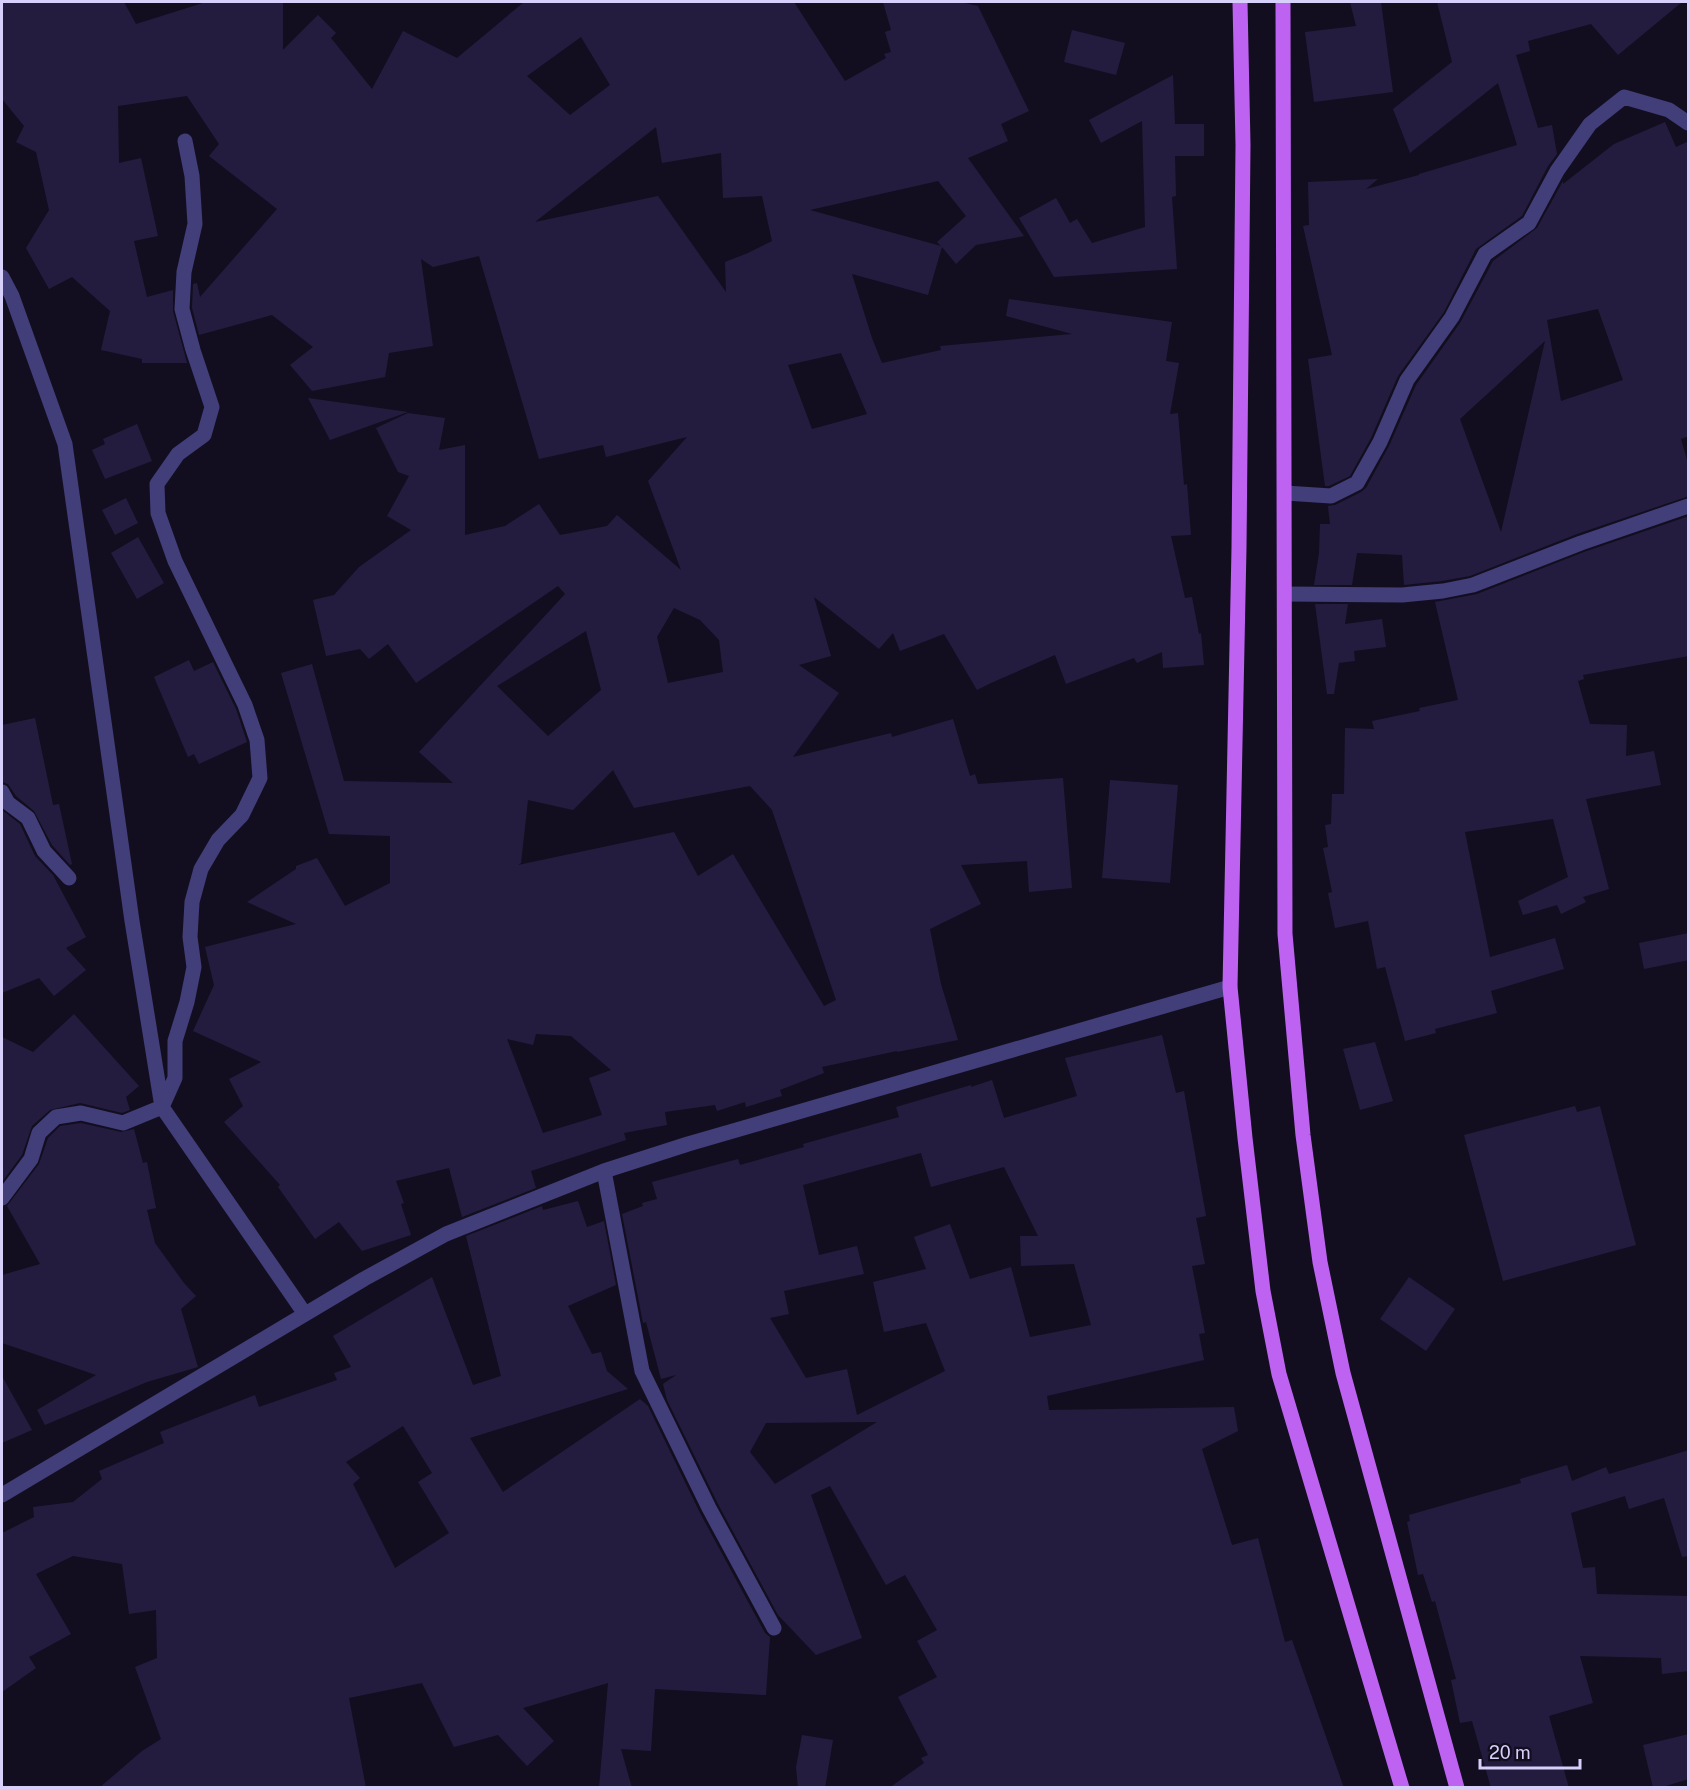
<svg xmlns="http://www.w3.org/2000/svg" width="1690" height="1789" viewBox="0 0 1690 1789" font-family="'Public Sans',sans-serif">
<rect width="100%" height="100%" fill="#120e1f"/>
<!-- building -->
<path fill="#241c3e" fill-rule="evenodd" d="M2,2h122l12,22 70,-22h77v48l35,-35 18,18 -5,5 41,51 31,-58 54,27 67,-56h270l51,79 41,-23 -2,-4 7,-2 -6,-20 6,-2 -8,-28h77l18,4 51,105 -28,13 7,17 -40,17 56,78 -48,9 -20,19 -14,-17 -14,48 -76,-21 20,64 10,25 59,-13 -1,-4 132,-12 -66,-18 3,-17 163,23 -6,39 13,2 -9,51 8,-1 6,72 3,-1 4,51 -20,1 14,62 7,-1 7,37 2,-1 3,32 -41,3 -1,-16 -25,11 -3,-5 -68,26 -11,-29 -64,28 -14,7 -33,-56 -44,17 -7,-18 -14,16 -65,-52 17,59 -32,9 40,28 -46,64 98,-24 1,4 61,-18 17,57 5,-2 3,10 85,-6 9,110 -43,4 -2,-31 -66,4 20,39 -51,25 11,55 17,56 -61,12v-1l-75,16 2,6 -44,17 2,6 -36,11 -1,-5 -28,9 -2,-6 -50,7 2,13 -43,8 2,7 -95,31 5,17 -74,29 -13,-49 -53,13 8,22 -3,1 10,31 -49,16 -23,-29 -24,17 -37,-52 2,-2 -56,-63 19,-16 -14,-27 32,-17 -68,-31 21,-46 -9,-38 91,-23 -49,-22 49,-33v-3l21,-8 28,48 45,-23v-47l-61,-2 -48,-161 31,-9 32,117 109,2 -34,-31 146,-158 -7,-8 -142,97 -28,-39 -19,15 -9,-10 -34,7 -13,-56 21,-5 25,-28 52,-37 -24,-14 22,-40 -11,-4 -22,-44 32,-15 37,5 -6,32 26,-5v90l40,-9 34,-22 21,31 47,-9 10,-11 64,55 -33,-89 39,-44 -81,20 -3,-12 -64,14 -60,-203 -46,11 -12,-8 12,87 -44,7 -4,24 -73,14 -22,-26 23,-18 -41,-32 -73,20 -7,-27 1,-24 4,-1 3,14 77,-88 -68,-53 10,-12 -32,-48 -69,10 1,57 22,-5 17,78 -24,5 13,56 26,-7v21l14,52h-45v-4l-41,-9 9,-39 -38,-34 -23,12 -23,-41 23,-38 -13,-58 -20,-10 8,-16 -22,-27zM581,37l29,48 -40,30 -43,-39zM656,127l6,36 59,-10 2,45 39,-2 10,45 -24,12 -23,9 1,30 -68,-96 -123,26zM938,181l28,35 -29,26 4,4 -131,-36zM841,353l26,61 -55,15 -24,-64zM674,608l26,12 19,20 4,32 -55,11 -11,-46zM586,631l15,59 -53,46 -51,-50zM613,770l21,38 116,-22 22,24 64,190 -12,6 -91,-152 -35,22 -24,-44 -156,33 3,-2 7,-63 45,10zM536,1034l35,2 40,34 -22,8 13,37 -59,18 -36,-94 26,6z
M1350,2h31l12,90 -79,10 -9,-70 51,-6z
M1437,2h245l-64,53 -27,-31 -63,17 2,10 -14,4 22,73 14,-3 5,29 -9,12 -26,50 -46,33 -32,63 -46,64 -27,62 -21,38 -21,10h-4l-17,-127 24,-4 -29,-129 6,-1 -1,-43 70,-3 -12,10 53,-14v-1l98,-29 -19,-62 -88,70 -17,-44 59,-47z
M1072,30l53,13 -9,32 -52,-13z
M1173,75l2,49h29v32h-29l1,40 -4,1 5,72 -123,8 -35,-59 37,-20 14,25 7,-4 15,24 53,-16 -3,-106 -41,22 -12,-23z
M1665,122l11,25 13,-6v295l-8,3 8,28v29l-112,38 -107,42 -28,5 -38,4 -2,-30 -45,-2 -5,32h-38l5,-32 1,-29h10l-2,-18 7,-1 26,-13 5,-4 23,-42 27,-61 44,-62 33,-62 44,-33 26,-47v3l51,-40zM1598,309l25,71 -62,21 -14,-81zM1545,341l-44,191 -41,-113z
M308,398l100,14 -78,28z
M137,424l15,37 -47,18 -13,-29 13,-6 -2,-5z
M126,498l12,25 -23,12 -13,-25z
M1689,516v140l-106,19 1,4 -6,2 12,43 37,1 -1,31 28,-5 7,34 -75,14 23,90 -26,8 3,5 -25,12 -4,-9 -34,10 -5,-14 50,-24 -15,-58 -88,13 25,125 65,-19 9,31 -73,22 6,22 -62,16 1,4 -31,8 -20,-74 -8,2 -9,-48 -33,7 -7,-35 4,-1 -9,-44 5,-1 -3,-22 6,-1 1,-30h12l1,-66 29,1 -2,-8 48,-10 -1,-3 39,-8 -23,-98 42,-8 107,-42z
M138,537l26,46 -27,16 -26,-46z
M1315,604h33l-3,20 37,-5 4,28 -32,4 1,10 -16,2 -5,31h-7z
M189,660l5,11 19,-9 23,47 11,33 -48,22 -5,-10 -6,3 -34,-80z
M35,718l18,87 6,-1 13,60 -2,1 -18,-20 -18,-34 -18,-15 -8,-12 -6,-2v-57z
M1110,780l68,5 -8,98 -68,-5z
M2,810l18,14 15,32 18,19 33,62 -20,11 20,22 -32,26 -15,-18 -37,15z
M1689,933v27l-45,9 -5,-26z
M74,1014l65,72 -13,11 4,13 -8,3 -42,-10 -30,7 -18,16 -10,29 -20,27v-145l31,15z
M1162,1035l14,58 8,-2 22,125 -10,2 9,46 -13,2 13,67 -6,1 5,26 -157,36 2,14 185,-3 4,24 -36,18 30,96 26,-7 27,104 7,-2 52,148h-455l35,-25 -3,-5 7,-3 -30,-58 39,-20 -20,-36 20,-11 -32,-55 -19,10 -56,-99 -19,9 51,143 -46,17 -38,-40 -60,-111 -51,-104 -4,-16 13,-9 -15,4 -15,-57 -3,1 -21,-109 21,-8 -1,-3 15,-4 -5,-17 86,-23 2,6 64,-18 -1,-3 96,-27 -3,-10 75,-22v2l21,-7 12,38 73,-22 -12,-38zM921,1153l10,34 73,-20 34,69h-18l1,30 53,-2 17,61 -61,12 -19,-70 -41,12 -20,-55 -36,13 12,32 -53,13 11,50 42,-9 19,48 -88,44 -10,-46 -41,9 -36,-60 19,-4 -5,-23 80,-17 -7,-28 -38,9 -16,-70zM877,1422l-102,62 -25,-32 16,-29z
M1375,1042l18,59 -33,9 -17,-61z
M1575,1106l2,6 23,-6 36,139 -133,36 -39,-146z
M81,1123l40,9 13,-3 9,34 4,-1 9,46 -9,2 8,33 29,40 12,13 -15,13 17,58 -51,15 -102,43 -8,-15 59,-35 -94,-32v-68l38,-11 -33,-58 32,-42 9,-26 12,-12z
M578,1201l9,26 17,-6 12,64 -48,21 24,48 9,-2 6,19 21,18 -158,49 33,54 137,-93 8,7 52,107 65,120 5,4 -4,58 -111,-6 -4,62 -30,-2 11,39h-33l9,-105 -85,25 31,33 -27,25 -29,-31 -44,12 -32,-64 -73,15 17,90h-267l43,-37 19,-12 -26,-72 22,-9 -1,-48 -27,4 -7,-50 -49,-8 -37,18 35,60 -42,23 7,11 -34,24v-159l32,-16 -1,-10 40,-5 29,-23 -3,-8 65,-28 -4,-11 95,-37 4,12 78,-27 -3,-7 17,-6 -18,-31 99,-59 41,108 28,-9 -35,-140 76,-30 1,4zM403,1426l29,47 -14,9 31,51 -54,35 -42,-84 7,-6 -14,-16z
M1409,1277l46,32 -29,42 -46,-32z
M2,1376l30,54 -30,13z
M1689,1450v106l-7,1 -18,-59 -35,11 -4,-13 -54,17 12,55 12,-1 2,27 92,2v75l-27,3 -1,-16 -81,-2 13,47 -44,13 20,72h-78l-19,-67 -12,2 -9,-43 5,-1 -21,-78 -3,1 -9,-28 -5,1 -11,-53 3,-1 -1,-6 112,-32 -1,-4 47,-14 5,16 34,-14 3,7z
M1689,1734v45l-30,9h-6l-10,-43z
M802,1735l31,5 -8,48h-27l-2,-21z"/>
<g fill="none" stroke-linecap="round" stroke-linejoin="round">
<!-- minor -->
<path stroke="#413e7a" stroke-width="15" d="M2,277l10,19 53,148 67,477 30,186 143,207
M1285,493l46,3 26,-13 23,-41 27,-62 45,-63 33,-63 44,-31 28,-52 33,-47 34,-27 45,13 19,13
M1285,594l117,1 41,-4 30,-6 108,-42 107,-37
M2,792l6,11 20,15 16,33 25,27
M604,1171l38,200 67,137 65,120
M2,1198l29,-39 8,-26 17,-16 25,-4 42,10 39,-16 13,-29v-37l12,-39 7,-35 -4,-30 2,-35 9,-33 17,-29 24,-25 18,-37 -3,-38 -12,-35 -70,-144 -17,-48 -1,-29 21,-30 26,-19 8,-28 -19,-57 -11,-41 2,-37 11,-48 -3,-48 -7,-35
M2,1495l362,-216 82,-45 158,-63 84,-27 542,-157"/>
<!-- major -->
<path stroke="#be62f1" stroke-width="15" d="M1240,2l3,143 -4,403 -9,439 15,151 18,153 16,83 123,414
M1283,2l2,932 18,201 17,127 23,111 114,415"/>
</g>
<!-- border -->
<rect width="1690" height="1789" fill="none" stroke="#d6d0fb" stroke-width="6"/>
<!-- scale -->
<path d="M1480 1759v9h100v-9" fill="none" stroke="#d6d0fb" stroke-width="3"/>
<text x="1489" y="1759" font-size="18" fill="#d6d0fb" stroke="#120e1f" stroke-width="4.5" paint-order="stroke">20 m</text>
</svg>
